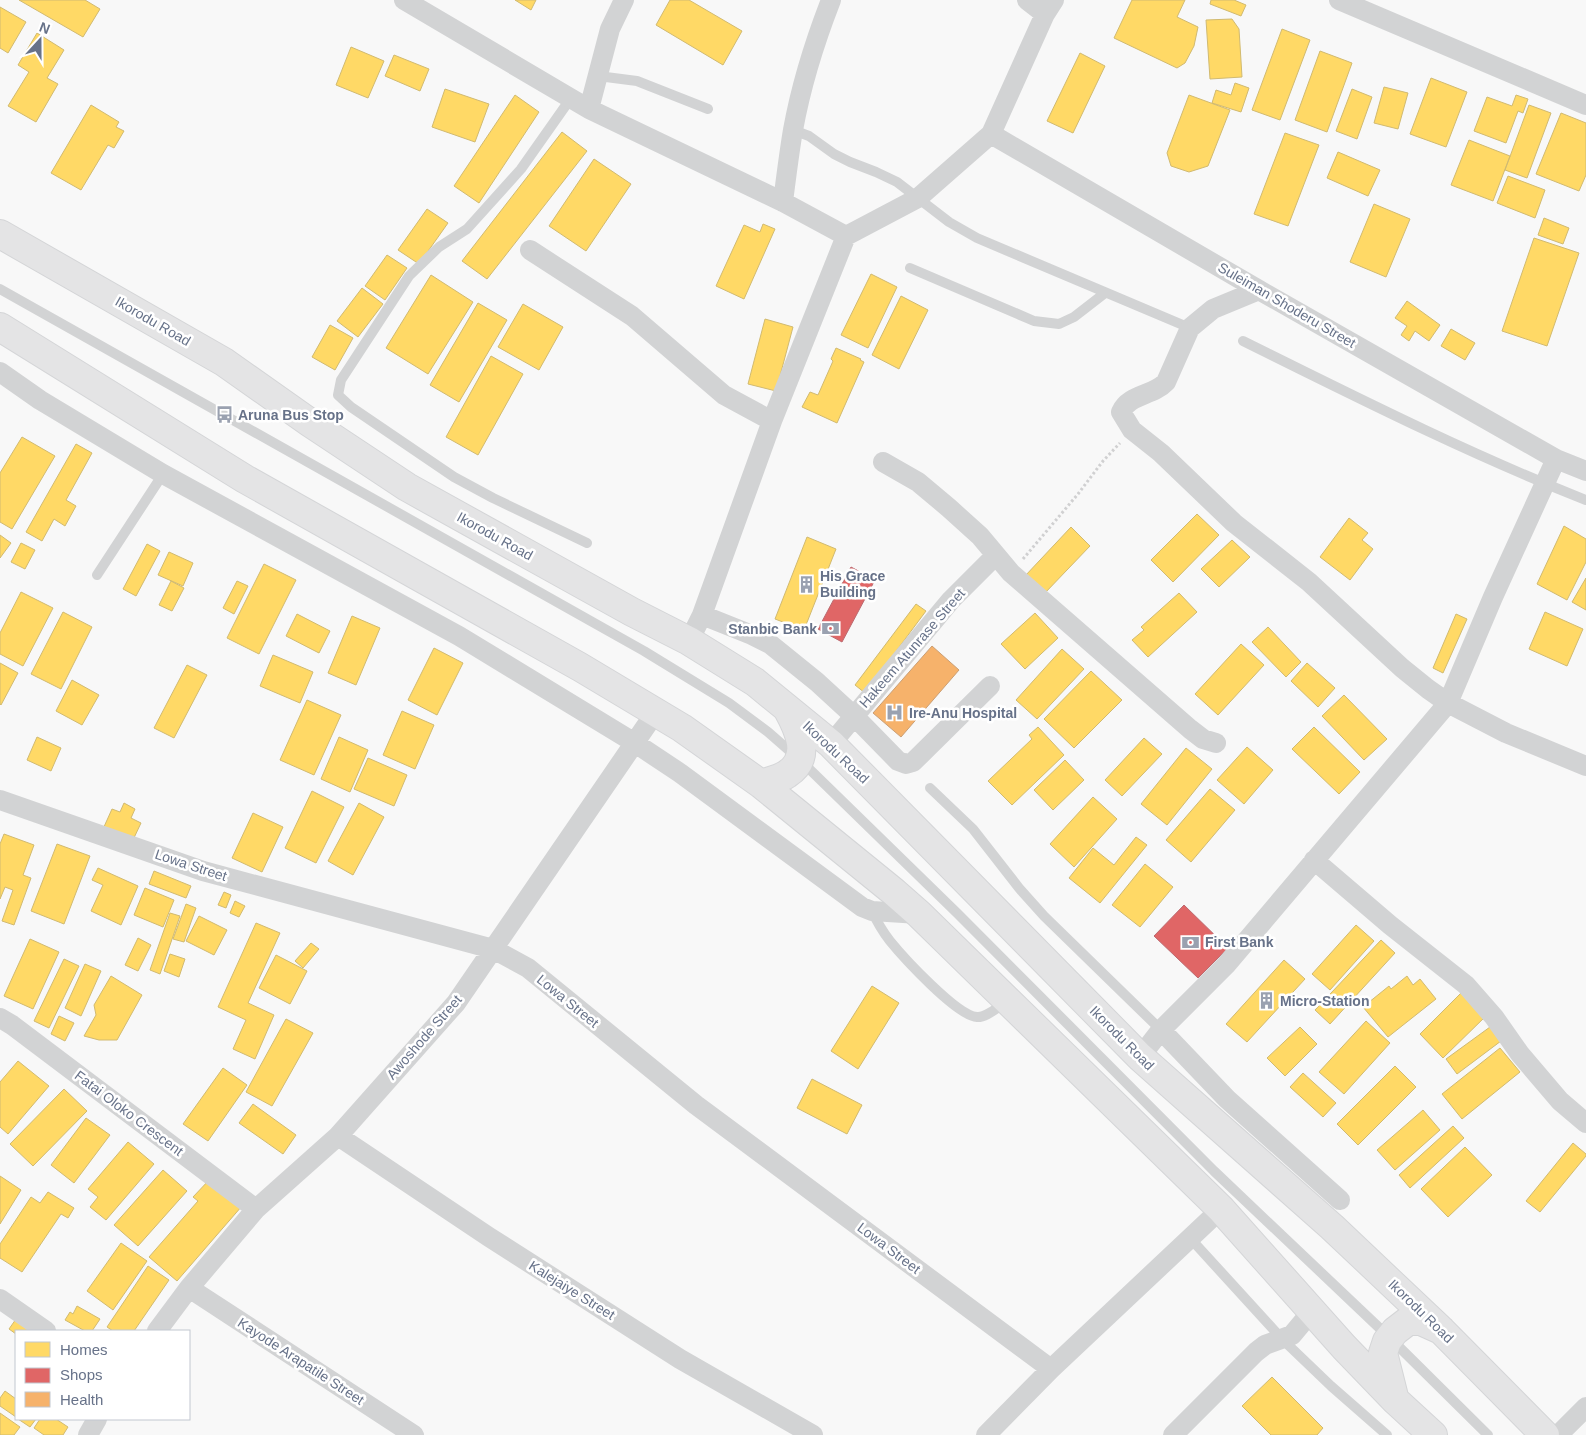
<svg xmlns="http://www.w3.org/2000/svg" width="1586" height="1435" viewBox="0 0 1586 1435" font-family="Arial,sans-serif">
<rect width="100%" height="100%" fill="#f8f8f8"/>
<!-- homes -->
<path fill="#ffd966" stroke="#d1ba70" d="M19,0h66l15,9 -17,28z
M515,0h21l-5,10z
M670,0h19l53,31 -19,34 -67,-40z
M1132,0h53l-8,17 21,10 -4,19 -9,17 -8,5 -63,-30z
M1211,0h23l12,5 -5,11 -31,-12z
M0,7l26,15 -18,31 -8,-5z
M1232,19l7,10 3,48 -32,2 -4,-59z
M1282,29l28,11 -30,80 -28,-10z
M37,33l27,17 -17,28 11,6 -22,38 -28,-16 21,-34 -11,-7z
M351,47l33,14 -16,37 -32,-13z
M1320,51l32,12 -25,69 -32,-12z
M1080,53l25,13 -32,67 -26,-12z
M394,55l35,14 -9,22 -35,-15z
M1431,78l36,14 -21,55 -36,-13z
M1235,83l14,5 -8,24 -29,-9 4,-13 15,5z
M1384,87l24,6 -10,36 -24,-6z
M445,89l44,15 -14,38 -43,-15z
M1352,89l20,8 -15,42 -21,-8z
M515,95l24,17 -60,91 -25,-17z
M1189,95l41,15 -22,56 -19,6 -18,-6 -4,-13z
M1516,95l12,4 -5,14 -5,-2 -12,32 -32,-12 13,-34 25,9z
M91,105l28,17 -3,5 8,4 -10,17 -6,-3 -27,45 -30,-17z
M1529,105l22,8 -24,65 -22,-8z
M1561,113l25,10v52l-7,16 -43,-17z
M562,132l25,19 -100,128 -25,-18z
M1285,133l34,12 -31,81 -34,-12z
M1469,140l41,16 -17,45 -42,-16z
M1338,152l42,18 -12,26 -41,-18z
M594,159l37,25 -45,67 -37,-25z
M1508,176l37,14 -10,28 -38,-15z
M1374,204l36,15 -24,58 -36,-15z
M427,209l21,14 -29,41 -21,-14z
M1544,218l25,10 -6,16 -25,-9z
M763,224l12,5 -31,70 -28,-13 28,-61 16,7z
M1534,238l45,15 -32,93 -45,-15z
M387,255l20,13 -22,32 -20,-14z
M871,274l26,13 -29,61 -27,-13z
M431,275l42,27 -45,72 -42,-26z
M362,288l21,16 -25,33 -21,-16z
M901,296l27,14 -29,59 -27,-14z
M1407,301l33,24 -11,16 -14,-10 -6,10 -8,-6 6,-9 -12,-8z
M478,303l29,17 -48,82 -29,-17z
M523,304l40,23 -24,43 -41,-23z
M765,319l28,8 -17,64 -28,-7z
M330,325l23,13 -18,32 -23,-13z
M1451,329l24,14 -10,17 -24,-14z
M836,348l25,11 -1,1 4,2 -27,61 -35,-16 8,-15 8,3 15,-34 -2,-2z
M491,356l32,18 -45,81 -32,-18z
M22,437l33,19 -43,73 -12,-7v-49z
M76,444l16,9 -26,47 10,6 -11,20 -11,-7 -12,22 -16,-9z
M1197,514l22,21 -46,47 -22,-22z
M1349,518l19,15 -6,7 11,9 -23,31 -30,-23z
M1564,526l22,13v23l-19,38 -30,-16z
M1071,527l19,19 -46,48 -19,-18z
M0,535l11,8 -11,15z
M807,537l29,12 -32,81 -29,-11z
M1232,540l18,17 -31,30 -18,-18z
M21,543l14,7 -10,19 -14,-7z
M147,544l13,7 -24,45 -13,-7z
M169,552l24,11 -10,23 -25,-11z
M264,564l32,16 -37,74 -32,-16z
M1586,578v32l-14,-8z
M171,581l13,7 -12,23 -13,-6z
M237,581l11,5 -14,28 -11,-6z
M21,592l32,16 -30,58 -23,-12v-21z
M1179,593l18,19 -49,45 -16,-17 12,-10 -3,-3z
M916,604l10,7 -61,82 -10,-8z
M63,612l29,15 -31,62 -30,-15z
M1545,612l38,17 -16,37 -38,-17z
M1035,613l23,25 -33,31 -24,-25z
M297,614l33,17 -11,22 -33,-17z
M1456,614l11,5 -24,54 -10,-5z
M352,616l28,12 -24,57 -28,-12z
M1268,627l33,35 -15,15 -34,-35z
M1241,644l23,21 -46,50 -23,-21z
M434,648l29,15 -26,52 -29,-15z
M1062,649l22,20 -47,50 -21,-19z
M273,655l40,17 -13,31 -40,-17z
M0,663l18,10 -17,32 -1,-1z
M1307,663l28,25 -17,19 -27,-26z
M187,665l20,10 -33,63 -20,-10z
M1091,671l31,29 -48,48 -30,-29z
M72,680l27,15 -17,30 -26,-14z
M1344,695l43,44 -23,21 -42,-44z
M307,700l34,15 -27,60 -34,-15z
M402,711l32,14 -19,44 -32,-14z
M1038,727l26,28 -52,50 -24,-24 44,-42 -3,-4z
M1314,727l46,45 -21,22 -47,-45z
M37,737l24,11 -10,23 -24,-11z
M339,737l29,13 -18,42 -29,-13z
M1144,738l18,16 -40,42 -17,-16z
M1247,747l26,23 -29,34 -27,-24z
M1186,748l26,21 -45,56 -26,-21z
M368,758l39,17 -13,31 -40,-17z
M1065,760l19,20 -31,30 -19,-20z
M1210,789l25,21 -44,52 -25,-22z
M312,791l32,16 -28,56 -31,-15z
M1093,797l24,22 -43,48 -24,-23z
M124,803l11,6 -4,9 10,5 -9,19 -29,-13 9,-20 8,3z
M359,803l25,14 -31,58 -25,-14z
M253,813l30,14 -21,45 -30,-14z
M4,834l30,11 -11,30 8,3 -17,47 -12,-4 11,-31 -8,-3 -5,12v-55z
M1136,837l11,8 -47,58 -31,-25 24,-30 21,17z
M57,844l33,12 -26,68 -33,-13z
M1145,864l28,23 -33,40 -28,-22z
M98,868l40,18 -17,39 -30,-14 12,-26 -11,-5z
M154,871l37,15 -5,12 -37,-14z
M145,888l29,12 -11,27 -29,-12z
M224,892l7,3 -5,13 -8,-3z
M235,901l10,5 -6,11 -9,-4z
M186,904l10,4 -12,34 -11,-3z
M170,913l10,3 -20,58 -10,-4z
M199,916l28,14 -13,25 -28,-14z
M256,923l24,10 -32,70 26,12 -19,44 -22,-10 13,-29 -28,-13z
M1356,925l18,16 -44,49 -18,-16z
M138,938l13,7 -13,26 -13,-6z
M30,939l29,13 -26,57 -29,-13z
M1381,940l14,13 -65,71 -15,-14z
M311,943l8,6 -16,19 -8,-7z
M170,954l15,5 -6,18 -15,-6z
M276,955l31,16 -17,33 -31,-16z
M64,959l15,7 -30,62 -15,-7z
M1284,960l21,19 -58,63 -21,-18z
M85,964l16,7 -20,45 -16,-8z
M111,976l31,19 -25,45h-18l-15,-4 12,-21 -2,-10z
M1407,976l6,9 7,-6 16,20 -48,38 -25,-30 26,-21 2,3z
M872,986l27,17 -41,66 -27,-18z
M1463,991l24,24 -44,43 -23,-24z
M59,1016l15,7 -9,18 -14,-7z
M286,1019l27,14 -41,73 -26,-14z
M1366,1021l24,22 -46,51 -25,-22z
M1300,1027l17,17 -32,32 -18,-18z
M1490,1027l11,14 -44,33 -11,-15z
M1500,1048l20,24 -58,47 -20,-25z
M18,1061l31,25 -41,48 -8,-7v-45z
M1395,1066l21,21 -58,58 -21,-21z
M223,1068l24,17 -39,56 -25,-17z
M1303,1073l33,30 -13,14 -33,-30z
M812,1079l50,26 -15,29 -50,-26z
M64,1089l23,22 -54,55 -23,-22z
M253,1104l43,31 -13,19 -44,-31z
M1423,1110l17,20 -45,40 -18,-20z
M86,1118l24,17 -36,48 -23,-18z
M1453,1126l11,12 -54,50 -11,-13z
M128,1142l26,22 -48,56 -16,-13 8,-10 -10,-8z
M1573,1143l13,11v2l-46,56 -14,-11z
M1465,1147l27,28 -44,42 -27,-28z
M163,1170l24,21 -49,55 -24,-21z
M0,1176l21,14 -21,34z
M210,1179l32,27 -65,75 -28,-24 49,-56 -5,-4z
M48,1192l26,16 -6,10 -7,-4 -39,58 -22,-14v-14l31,-47 9,6z
M121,1243l26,18 -34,49 -26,-19z
M148,1266l21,14 -35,51h-21l-6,-4z
M77,1306l23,13 -8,12h-7l-20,-11 5,-8 3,2z
M16,1319l16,12h-16v3l-7,-5z
M1272,1377l51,51 -6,7h-46l-29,-29z
M5,1391l11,8v18l-16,-11v-8z
M0,1413l20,14 -6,8h-14z
M18,1419h18l-6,8z
M40,1419h16l12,8 -5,8h-19l-10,-7z"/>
<!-- shops -->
<path fill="#e06666" stroke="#bc6a70" d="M851,567l24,13 -33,62 -24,-13z
M1184,905l44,43 -30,30 -44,-42z"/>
<!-- health -->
<path fill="#f6b26b" stroke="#cb9f74" d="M932,646l27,24 -58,67 -28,-24z"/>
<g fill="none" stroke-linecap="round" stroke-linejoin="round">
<defs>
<path id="highway" d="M0,234l224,128 85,60 98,65 225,125 57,29 66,41 76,62 309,313 192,170 110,104 103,104
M0,327l245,152 335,188 102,61 79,56 133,108 25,22 302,295 123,138 52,54 37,34
M761,784c8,-3 19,-5 26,-10 25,-16 12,-44 1,-64
M1394,1397l-11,-44 4,-12 8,-10 13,-10h13l20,9"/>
</defs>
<!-- highway casing -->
<use href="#highway" stroke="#d4d5d7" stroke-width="30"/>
<!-- path -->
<path stroke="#d0d0d1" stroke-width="3" stroke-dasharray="2.5 2.5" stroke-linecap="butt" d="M1023,559l55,-65 25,-33 17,-18"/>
<!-- lane -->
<path stroke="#d2d3d4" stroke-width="10" d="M598,76l39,5 71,28
M571,98l-50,71 -54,60 -28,18 -30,29 -68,104 -3,15 13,12 103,70 39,21 94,45
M793,130l16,6 25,18 16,8 26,10 21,10 52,40 28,16 213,90
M910,268l124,53 25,3 15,-7 31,-24
M0,289l644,362 85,52 39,29 32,28 157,153 257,258 176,167 98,97
M1243,341c113,56 226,113 343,159
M97,575l66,-101
M930,788l43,41 46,59 25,28 117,114
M872,911c5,11 11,21 18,30 13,16 67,75 87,76 9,1 22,-11 30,-15
M1190,1238l93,102 48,46 56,49"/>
<!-- street -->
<path stroke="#d2d3d4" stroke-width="20" d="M404,0l185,109 194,93 63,34
M1027,0l18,14
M1339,0l247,105
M589,109l21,-80 14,-29
M991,134l268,156 297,169 30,12
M783,202c3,-24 6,-48 10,-72 8,-44 22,-89 38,-130
M530,250l102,66 92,79 48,26
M1259,290l-46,19 -23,19 -24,54c-13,14 -37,12 -45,30l11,18 29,23 73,70 75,59 93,86 26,21 20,14 58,30 80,33
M0,372l40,28 123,74 296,162 176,107 45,30 182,134 10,4 47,3
M883,462l35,20 31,26 31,28 31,37 179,156 13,10 13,4
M702,615l50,20 18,9 47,38 37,34 44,45 8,3 7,-2 77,-76
M689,641l13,-26 70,-194 74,-185 72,-38 73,-64 54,-120 9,-14
M831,744l120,-144 45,-45
M0,800l203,71 290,78 35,19 168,137 355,264
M1314,860l76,65 76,60 28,32 26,37 40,47 26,22
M0,1018l12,7 244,184
M1161,1030l66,69 113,101
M1140,1057l21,-27 65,-65 222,-262 45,-106 63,-138
M338,1136l151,101 191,122 133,76
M189,1288l225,147
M0,1299l46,32
M157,1331l32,-43 67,-79 82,-73 118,-133 199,-290
M88,1435l9,-16
M986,1435l65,-66 170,-160
M1173,1435l83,-83 9,-7 27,-10 20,-24
M1558,1435l28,-28"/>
<!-- highway -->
<use href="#highway" stroke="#e4e4e5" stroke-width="28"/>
</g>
<!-- icons -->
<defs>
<symbol id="bus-bare" viewBox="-9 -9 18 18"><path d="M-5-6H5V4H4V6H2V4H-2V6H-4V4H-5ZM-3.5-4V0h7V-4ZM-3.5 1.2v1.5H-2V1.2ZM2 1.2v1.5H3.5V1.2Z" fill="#9aa1b0" stroke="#fff" stroke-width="2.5" paint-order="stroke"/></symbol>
<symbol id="building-bare" viewBox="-9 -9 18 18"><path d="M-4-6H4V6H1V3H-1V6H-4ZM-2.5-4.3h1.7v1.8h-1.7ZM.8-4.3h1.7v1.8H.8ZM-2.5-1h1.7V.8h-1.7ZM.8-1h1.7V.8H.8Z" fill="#9aa1b0" stroke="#fff" stroke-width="2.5" paint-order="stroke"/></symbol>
<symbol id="bank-bare" viewBox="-9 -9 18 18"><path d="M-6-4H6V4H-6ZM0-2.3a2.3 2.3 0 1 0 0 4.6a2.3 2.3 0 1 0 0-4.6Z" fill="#9aa1b0" stroke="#fff" stroke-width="2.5" paint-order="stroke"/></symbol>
<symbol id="hospital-bare" viewBox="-9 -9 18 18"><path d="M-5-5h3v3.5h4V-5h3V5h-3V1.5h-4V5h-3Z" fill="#9aa1b0" stroke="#fff" stroke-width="2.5" paint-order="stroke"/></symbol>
</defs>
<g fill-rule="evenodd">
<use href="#bus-bare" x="212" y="402" width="25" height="25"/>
<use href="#building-bare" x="794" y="572" width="25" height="25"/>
<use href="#bank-bare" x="818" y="616" width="25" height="25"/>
<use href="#hospital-bare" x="882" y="700" width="25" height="25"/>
<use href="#bank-bare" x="1178" y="930" width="25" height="25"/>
<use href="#building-bare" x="1254" y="988" width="25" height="25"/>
</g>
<g text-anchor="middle" stroke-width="5" stroke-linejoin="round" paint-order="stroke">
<!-- street labels -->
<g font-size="14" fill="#677289" stroke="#fff">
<text transform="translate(1287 305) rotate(30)" y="5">Suleiman Shoderu Street</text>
<text transform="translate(153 321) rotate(30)" y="5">Ikorodu Road</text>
<text transform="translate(495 536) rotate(29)" y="5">Ikorodu Road</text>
<text transform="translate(912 648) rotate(-49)" y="5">Hakeem Atunrase Street</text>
<text transform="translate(836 752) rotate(43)" y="5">Ikorodu Road</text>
<text transform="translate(191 865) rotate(18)" y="5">Lowa Street</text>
<text transform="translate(568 1001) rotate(39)" y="5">Lowa Street</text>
<text transform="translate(424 1037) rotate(-49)" y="5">Awoshode Street</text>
<text transform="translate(1122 1038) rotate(45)" y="5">Ikorodu Road</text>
<text transform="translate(129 1113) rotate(37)" y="5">Fatai Oloko Crescent</text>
<text transform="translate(889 1248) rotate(37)" y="5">Lowa Street</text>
<text transform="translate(572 1290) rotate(32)" y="5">Kalejaiye Street</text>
<text transform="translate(1421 1311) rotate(44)" y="5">Ikorodu Road</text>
<text transform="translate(301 1361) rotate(33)" y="5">Kayode Arapatile Street</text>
</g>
<!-- poi labels -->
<g font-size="14" font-weight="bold" fill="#677289" stroke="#fff" text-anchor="start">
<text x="238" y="420">Aruna Bus Stop</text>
<text x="820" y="581">His Grace<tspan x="820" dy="16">Building</tspan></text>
<text x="817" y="634" text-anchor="end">Stanbic Bank</text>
<text x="909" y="718">Ire-Anu Hospital</text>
<text x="1205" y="947">First Bank</text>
<text x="1280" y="1006">Micro-Station</text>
</g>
</g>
<!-- legend -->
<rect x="15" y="1330" width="175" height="90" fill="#ffffff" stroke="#c2c7d0"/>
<rect x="25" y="1342" width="25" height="15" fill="#ffd966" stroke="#c2c7d0"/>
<text x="60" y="1355" font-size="15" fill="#677289">Homes</text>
<rect x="25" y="1368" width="25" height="15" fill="#e06666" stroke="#c2c7d0"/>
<text x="60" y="1380" font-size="15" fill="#677289">Shops</text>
<rect x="25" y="1392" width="25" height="15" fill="#f6b26b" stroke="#c2c7d0"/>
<text x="60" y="1405" font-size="15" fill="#677289">Health</text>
<!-- north arrow -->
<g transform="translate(40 40) rotate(21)" stroke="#ffffff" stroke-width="4" paint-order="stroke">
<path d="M0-4L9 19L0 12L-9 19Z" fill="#677289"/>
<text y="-8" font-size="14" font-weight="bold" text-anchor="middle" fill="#677289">N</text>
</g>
</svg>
